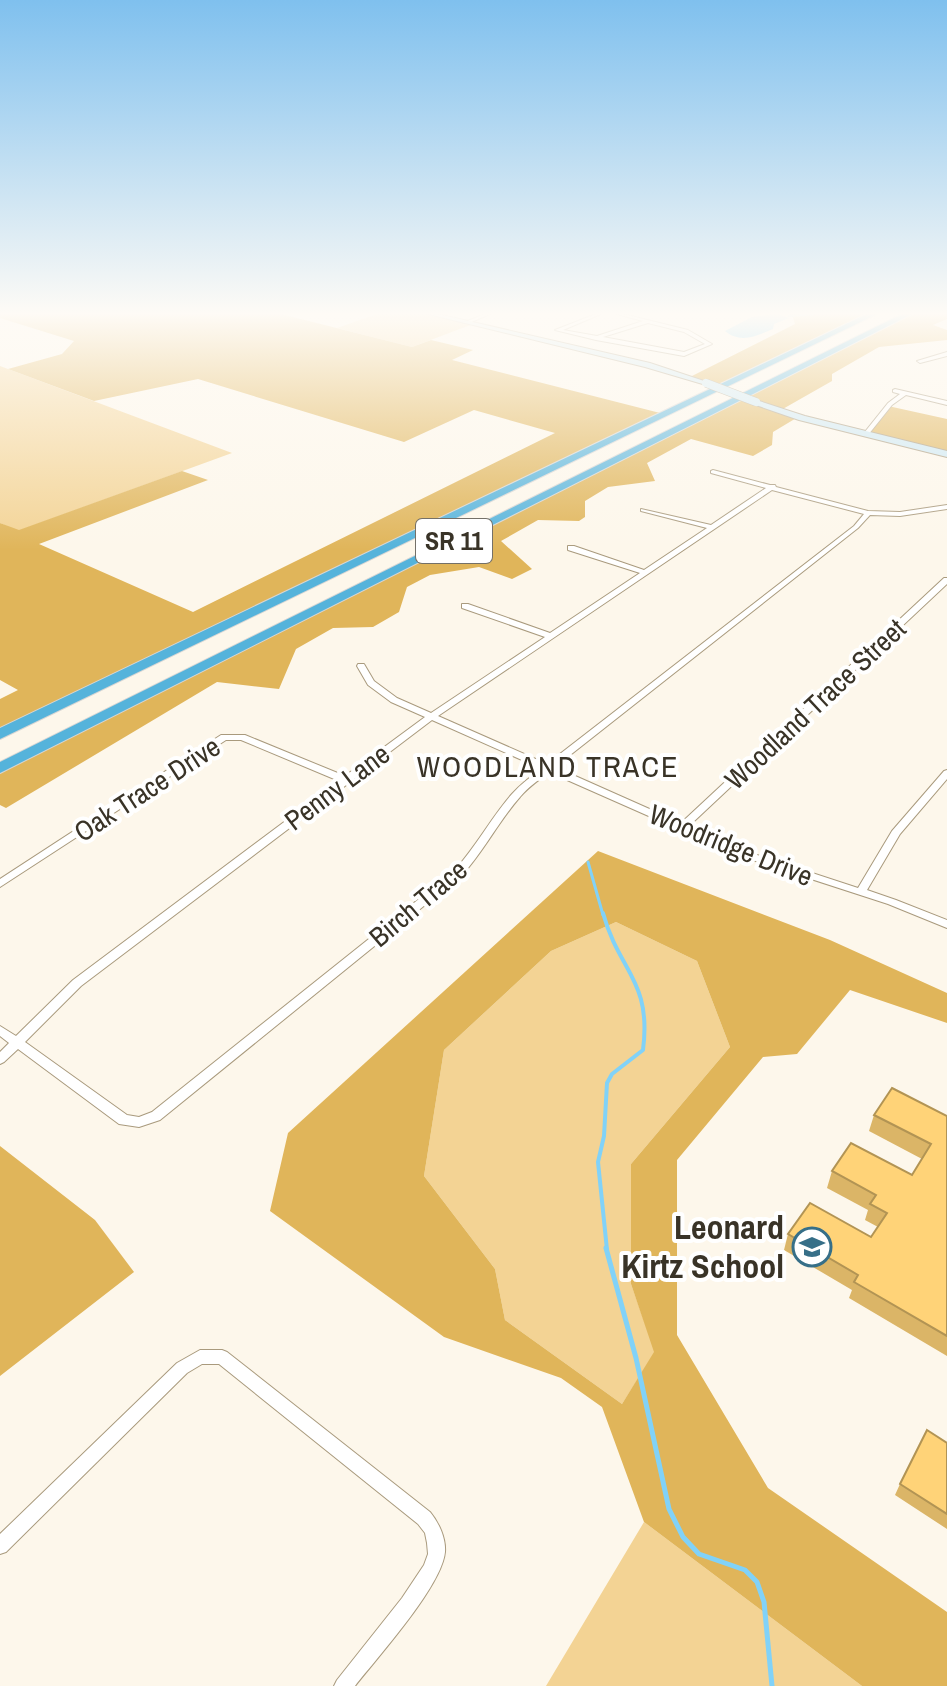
<svg xmlns="http://www.w3.org/2000/svg" width="947" height="1686" viewBox="0 0 947 1686" font-family="'Archivo Narrow',sans-serif">
<rect width="100%" height="100%" fill="#fdf7eb"/>
<!-- green -->
<path fill="#f3d394" d="M377,314h54l42,10 -61,23 -75,-19z
M0,366l232,87 -214,78 -18,-8z
M616,922l81,39 33,86 -99,117v120l24,68 -33,52 -117,-84 -10,-51 -71,-93 20,-126 107,-99z
M644,1522l218,164h-316z"/>
<!-- forest -->
<path fill="#e0b55a" fill-rule="evenodd" d="M0,314h281l131,33 19,-7 42,10 -21,10 212,54 -664,320v-35l18,-9 -18,-10v-157l19,7 163,-59 26,9 -169,64 154,68 362,-179 -81,-23 -70,32 -206,-63 -104,22 -86,-32 54,-15 12,-13 -74,-23z
M792,314h81l-154,74 -29,-11 105,-53z
M907,314h40v5l-14,6 14,5v10l-68,7 -47,27v7l-51,29 17,7 -25,15 -1,13 -19,11 -62,-17 -44,24 8,18 -47,6 -23,14v16l-6,4 -41,-1 -37,21 31,28 -20,10 -33,-12 -49,8 -23,12 -8,25 -26,15 -40,1 -37,21 -17,40 -62,-7 -211,126 -6,-3v-37z
M888,406l59,13v35l-81,-20z
M598,851l232,89 117,53v30l-97,-33 -53,64 -34,3 -86,103v175l91,153 179,124v74h-85l-218,-164 -42,-115 -41,-29 -117,-41 -174,-126 18,-78zM616,922l81,39 33,86 -99,117v120l23,68 -32,52 -117,-84 -10,-51 -71,-93 20,-126 107,-99z
M0,1146l95,74 39,52 -134,104z"/>
<!-- water -->
<path fill="#81d2f8" d="M777,314l12,4 -15,6 -1,5c-17,7 -32,15 -48,2l27,-14z"/>
<g fill="none" stroke-linecap="round" stroke-linejoin="round">
<!-- stream-far3 -->
<path stroke="#81d2f8" stroke-width="2" d="M789,316l25,-2"/>
<!-- stream-far2 -->
<path stroke="#81d2f8" stroke-width="3" d="M588,862l15,53"/>
<!-- stream-far1 -->
<path stroke="#81d2f8" stroke-width="4" d="M603,913c16,59 49,67 40,137l-31,24 -5,9 -3,53 -6,26 9,88"/>
<!-- stream -->
<path stroke="#81d2f8" stroke-width="5" d="M606,1248l30,110 33,151 14,28 16,17 46,16 12,12 7,20 8,84"/>
<defs>
<path id="street" d="M485,314h5l-21,9 -4,-1z
M596,314h5l-38,16 34,6 46,-15 -26,-7h6l65,16 24,14 -28,12 -88,-16 -41,-10zM648,323l36,9 21,12 -21,8 -81,-15z
M947,352v4l-27,7 -3,-2z
M895,389l52,12v4l-41,-10 -14,10 -24,30h-4v-2l24,-30 12,-9 -7,-2v-2z
M713,470l57,15h5l1,2 92,24 32,1 47,-7v4l-47,7 -30,-1 -12,13 -303,239 126,56 263,-245h3v6l-258,242 56,25 113,37 34,-57 52,-60 3,-1v9l-47,55 -33,56 29,10 51,20v8l-59,-24 -151,-49 -188,-83c-10,8 -21,15 -29,25 -22,25 -36,54 -58,78l-302,245 -21,7 -20,-3 -101,-75 -14,13 -4,2v-12l9,-9 -9,-7v-10l16,10 57,-56 266,-199 -98,-41h-15l-226,147v-8l221,-144h24l100,41 80,-59 -34,-15 -23,-17 -11,-19 1,-2h6l10,17 23,17 34,15 114,-76 -83,-29v-4h6l82,29 90,-60 -72,-23v-4h6l70,24 63,-42 -66,-17v-2l70,16 55,-37 -55,-15v-2zM772,490l92,24 -10,12 -307,238 -109,-48zM432,720l110,49c-11,7 -21,15 -30,25 -21,24 -36,53 -58,77l-302,241 -13,5 -12,-2 -102,-73 56,-56z
M200,1350h22l5,2 203,160c9,11 16,26 15,40 -3,34 -68,106 -90,134h-21l3,-6 65,-82 22,-33 4,-11 -1,-11 -2,-10 -7,-9 -199,-160h-17l-15,9 -181,179 -6,2v-20l177,-171z"/>
<path id="secondary" d="M428,314h10l212,49 60,20 -4,2 -61,-18z
M756,400l49,16 142,35v6l-148,-37 -46,-16 -1,-2z"/>
<path id="highway" d="M867,314h10l-877,425v-11z
M902,314h10l-912,459v-11z"/>
</defs>
<!-- street casing -->
<use href="#street" stroke="#a99a7d" stroke-width="2"/>
<!-- secondary casing -->
<use href="#secondary" stroke="#a99a7d" stroke-width="2"/>
<!-- highway casing -->
<use href="#highway" stroke="#d7d6d4" stroke-width="2"/>
<!-- street -->
<use href="#street" fill="#fff" fill-rule="evenodd"/>
<!-- secondary -->
<use href="#secondary" fill="#cce8f4" fill-rule="evenodd"/>
<!-- highway -->
<use href="#highway" fill="#55b3db" fill-rule="evenodd"/>
<defs>
<path id="secondary-bridge" d="M706,383l50,19"/>
</defs>
<!-- secondary-bridge casing -->
<use href="#secondary-bridge" stroke="#a99a7d" stroke-width="9" stroke-linecap="butt"/>
<!-- secondary-bridge -->
<use href="#secondary-bridge" stroke="#cce8f4" stroke-width="8"/>
</g>
<!-- wall -->
<path fill="#dbb567" d="M874,1115l73,1v240l-98,-58 3,-8 -68,-40 4,-16 83,3 7,-10 -13,-7 3,-10 -41,-22 5,-17 80,4 10,-16 -53,-28z
M947,1443v86l-52,-34 5,-11z"/>
<!-- building -->
<path fill="#ffd378" stroke="#b29454" stroke-width="2" d="M892,1088l55,28v220l-93,-54 4,-7 -70,-41 22,-31 61,34 16,-24 -17,-9 6,-9 -44,-24 19,-28 61,32 19,-31 -57,-29z
M927,1430l20,13v71l-47,-30z"/>
<!-- sky -->
<linearGradient id="sky" x2="0" y2="1"><stop stop-color="#7fc0ee"/><stop offset="0.57" stop-color="#fefbf6"/><stop offset="1" stop-color="#fefbf6" stop-opacity="0"/></linearGradient>
<rect width="947" height="550" fill="url(#sky)"/>
<!-- icons -->
<defs>
<symbol id="school-ring" viewBox="-11 -11 22 22"><circle r="9.5" fill="#fff" stroke="#366f88" stroke-width="1.5"/><path d="M0-5L7-2L0 1L-7-2ZM-4 1L0 2.5L4 1V4Q0 6-4 4Z" fill="#366f88"/></symbol>
</defs>
<g fill-rule="evenodd">
<use href="#school-ring" x="790" y="1225" width="44" height="44"/>
</g>
<g text-anchor="middle" stroke-width="8" stroke-linejoin="round" paint-order="stroke">
<!-- shield labels -->
<rect fill="#fff" stroke="#747068" stroke-width="2" x="416" y="519" width="76" height="44" rx="6"/>
<g font-size="26" font-weight="bold" fill="#393327">
<text x="454" y="550">SR 11</text>
</g>
<!-- street labels -->
<g font-size="28" fill="#393327" stroke="#fff">
<text transform="translate(815 704) rotate(-43)" y="10">Woodland Trace Street</text>
<text transform="translate(337 787) rotate(-37)" y="10">Penny Lane</text>
<text transform="translate(147 789) rotate(-33)" y="10">Oak Trace Drive</text>
<text transform="translate(731 845) rotate(22)" y="10">Woodridge Drive</text>
<text transform="translate(418 903) rotate(-40)" y="10">Birch Trace</text>
</g>
<!-- neighbourhood labels -->
<g font-size="30" letter-spacing="2" fill="#393327" stroke="#fff">
<text x="548" y="777">WOODLAND TRACE</text>
</g>
<!-- near-poi labels -->
<g font-size="34" font-weight="bold" fill="#393327" stroke="#fff" text-anchor="end">
<text x="784" y="1239">Leonard<tspan x="784" dy="39">Kirtz School</tspan></text>
</g>
</g>
</svg>
